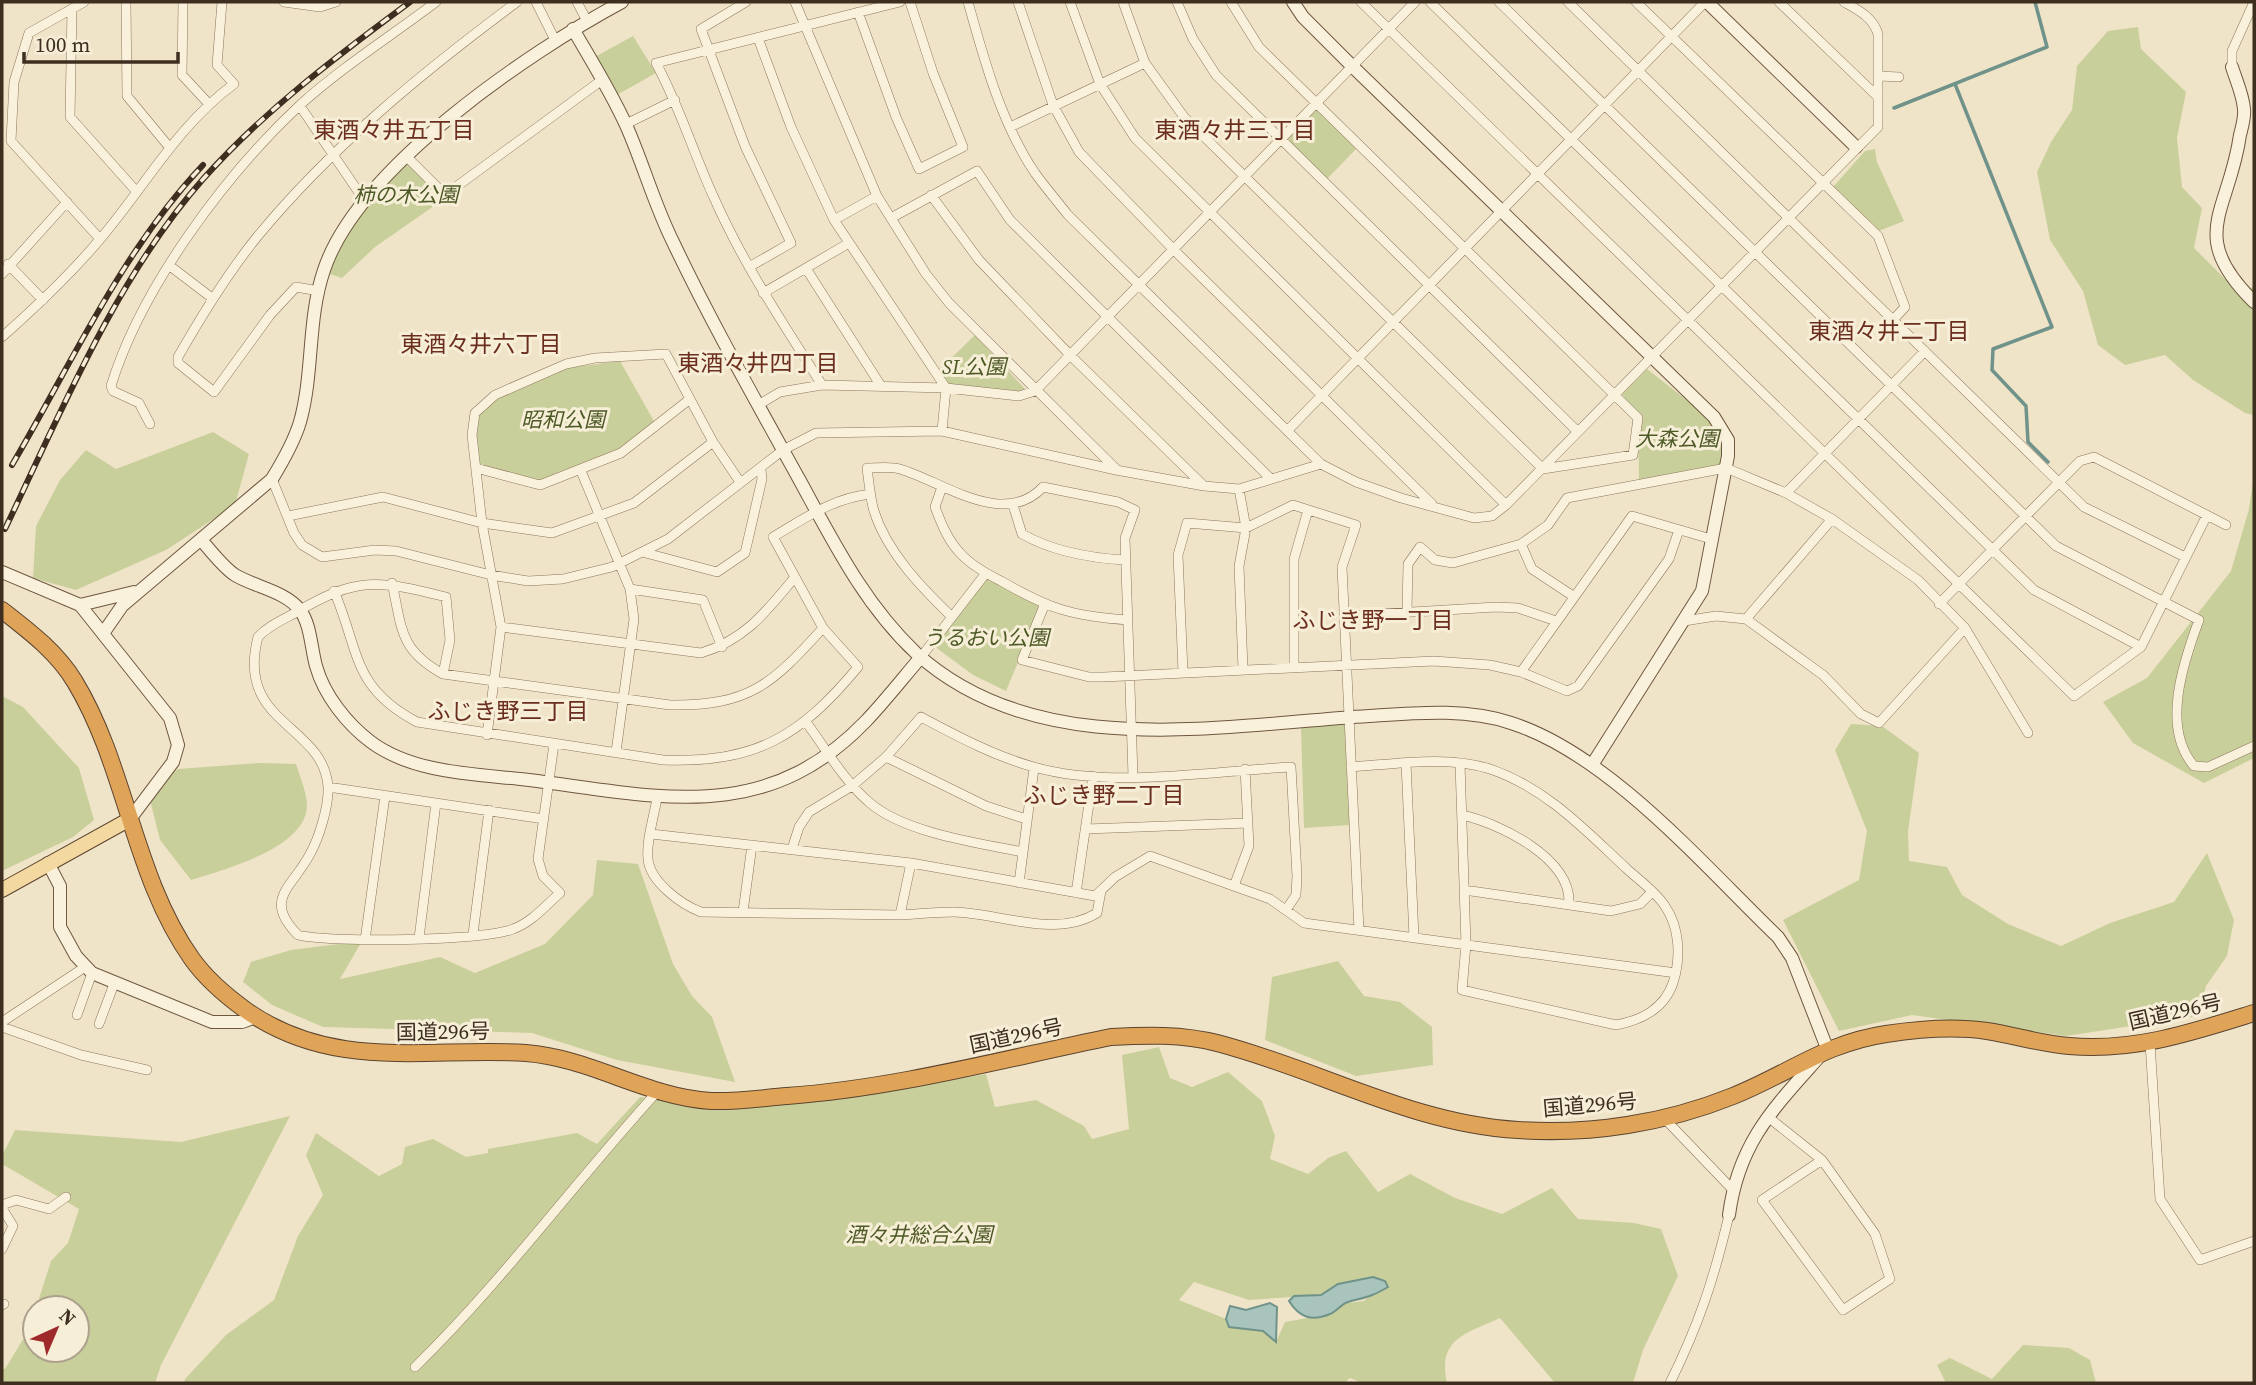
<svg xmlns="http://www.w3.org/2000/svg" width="2256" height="1385" viewBox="0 0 2256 1385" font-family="'Source Serif 4','Noto Sans JP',serif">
<rect width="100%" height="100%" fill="#f0e4c8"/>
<!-- green -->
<path fill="#c9cf9b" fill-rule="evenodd" d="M2138,27l3,22 45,43 -9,46 5,49 20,21 -8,40 47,47 13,-9v129l-9,-2 -52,-33 -28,-25 -40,10 -27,-20 -15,-54 -33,-51 -13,-68 14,-30 21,-32 5,-44 31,-35z
M633,36l23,37 -41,23 -22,-38z
M1316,110l40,39 -29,30 -41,-39z
M1875,149l2,13 27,59 -25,10 -46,-44 32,-36z
M406,161l38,38 -69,48 -33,31 -15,-5 23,-50z
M975,335l50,54 -7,5 -71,-8 -9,-15z
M620,361l35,62 -35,28 -80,31 -62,-16 -3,-30 3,-21 19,-17 70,-30z
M1647,369l73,57 6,42 -87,16 -1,-66 -16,-24z
M213,432l36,22 -14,51 -69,45 -90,40 -43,-12 3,-52 24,-46 26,-30 30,19z
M2254,475v283l-50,25 -71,-40 -30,-41 44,-24 84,-107 18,-62z
M987,577l54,30 -35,84 -33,-16 -39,-29z
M2,696l21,11 56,61 15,52 -21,17 -71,34z
M1347,721l4,104 -47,3 -3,-102z
M1851,724l31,2 37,27 -11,79 1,29 38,6 15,28 46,29 53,22 49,-23 64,-21 33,-49 27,67 -7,36 -21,30 -8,30 -132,20 -154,-21 -73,16 -56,-111 76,-40 8,-49 -32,-81z
M259,763l37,1c4,13 11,29 11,42 -1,42 -82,63 -116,74l-31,-40 -10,-40 11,-19 17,-12z
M597,860l41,4 35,100 19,32 20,21 23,65 -118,-22 -85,-27 -209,-6 -51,-22 -29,-23 8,-20 40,-12 71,-9 -22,38 100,-22 35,16 70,-29 48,-49z
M1338,961l26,35 36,6 32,25 1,38 -77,11 -91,-36 7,-63z
M1159,1047l11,31 22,9 36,-15 34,29 13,35 -5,23 38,15 20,-16 18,-7 32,41 32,-18 45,24 47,16 50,-26 26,31 56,4 27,6 17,47 -35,74 -10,33h-78l-55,-65c-34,16 -63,20 -53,65h-85l-12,-5 -6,5h-1160l1,-4 41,-44 48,-35 24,-64 25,-41 -17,-40 10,-22 63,43 23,-12 3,-17 28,-8 33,18 22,-4v-4l89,-16 20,11 43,-47 54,7 142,-4 150,-26 9,33 41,-7 48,26 8,13 37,-10 -7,-74zM1372,1277l13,4 -21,20 -18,2 -16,11 -45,8 -9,20 -13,-11 -34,-4 -3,-8 -47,-19 15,-18 55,18 72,-5 17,-11z
M290,1116l-129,249 -6,18h-153v-14h3l23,-38 7,-21v40h42v-42h-41l15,-47 17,-18 11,-34 -77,-45v-8l13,-26 166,12z
M2023,1345l46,3 21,12 6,23h-150l-9,-18 13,-7 42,21z"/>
<!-- water -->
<path fill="#a9c4bc" stroke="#6f938a" stroke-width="2" d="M1373,1277l12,4 3,6c-17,10 -22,10 -40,15 -7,2 -12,10 -18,12 -19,8 -31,3 -41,-13l5,-5 27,-1 17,-11z
M1270,1303l7,4 -1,35 -13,-11 -34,-4 -3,-8 4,-13 16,4z"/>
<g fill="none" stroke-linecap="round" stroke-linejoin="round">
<!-- stream -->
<path stroke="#6f938a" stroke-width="3.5" d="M1955,84l97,243 -59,22 -1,21 34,36 2,36 20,20
M1894,108l153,-61 -12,-45"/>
<defs>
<path id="street" d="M84,2l-55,31 -15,49 -3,59 89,98
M126,2l1,94 43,52
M183,2l-1,73 26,28
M284,2l36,5 16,-5
M536,2l19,38
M577,2l10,19
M746,2l-45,27 44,117 46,97 -42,24
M795,2l82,194 49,78 23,29 167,166
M968,2c16,57 33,121 67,171 10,14 22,28 33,42l253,249 35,18 45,16 73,20 18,-2 14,-11 372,-378v-93c-5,-17 -20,-24 -34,-32
M1018,2l35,103 26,47 95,98 258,254
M1070,2l30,82 35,54 371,367
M1123,2l22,61 39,54 359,352 90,-14 5,-37 -379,-371 -28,-45
M1177,2l16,37 23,36 362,357
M1361,2l713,694 67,-49 66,-132
M1430,2l604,588 107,57
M1499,2l557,544 143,74c-16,43 -38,108 -5,146l14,1 46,-21
M1568,2l516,505 101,50
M1636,2l242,234 27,71 -12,13
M1779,2l99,95
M72,9l-2,108 67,75
M858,12l38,105 23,52 44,-22 -30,-74 -23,-71
M758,38l33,89 43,93 112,168 -4,43
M2232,67v-16l22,-49
M1879,76l20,1
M300,106l64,94
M626,124l49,-24
M1010,127l135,-64
M407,157l38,38 157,-115
M931,195l48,65 91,95 133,130
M891,218l86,-47 33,49 261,259
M834,220l43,-24
M8,264l35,36
M170,266l42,32
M807,270l74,116
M2,274l65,-72
M319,291l-23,-4 -26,28 -56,77 -36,-29v-6c24,-42 49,-83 79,-120 74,-90 167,-166 260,-235
M763,293l86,-50
M2,337c35,-31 69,-63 99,-99 44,-52 78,-114 133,-154l-17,-19 5,-63
M822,385c-38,-60 -78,-120 -107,-185 -21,-45 -35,-93 -59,-137l244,-61
M760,404l20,-12 42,-7 124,3 73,8 16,-5 380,-389
M150,424l-11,-21 -26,-12 -2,-5c30,-98 114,-211 189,-281 42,-38 91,-69 136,-103
M1288,430l417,-428
M476,468l64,17 81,-32 69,-54
M581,471l49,118 4,30 -18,133
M272,479l22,54 8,12 20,12 53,-7 21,1 95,24 37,6 35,-2 49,-12 56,-28 115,-89 33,-17 126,-2 174,39 88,16 35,3 82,-25
M942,487l-7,20c6,16 13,34 26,47 10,11 26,20 40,27 49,28 70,35 127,39
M1239,489l7,39 -7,38 4,103
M1786,493l139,-142
M1013,505l9,29c32,18 67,24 103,26
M288,516l95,-19 99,26 70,10 82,-30 79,-61
M1521,544l11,25 41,27
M642,552l75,20 28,-19 17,-74 -1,-9
M392,583c10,45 7,67 51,91l227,31c80,1 102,-21 153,-77
M630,589l73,11 19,47
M334,591c26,60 17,96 83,131l246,38c93,3 137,-23 195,-93l-35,-39 -50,-91c32,-19 60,-39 98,-43
M1939,604l141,-143 14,-4 132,68
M1044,606l-22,54 67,17h15l330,-16 56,4 31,7 46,19 11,-5 91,-127 10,-29
M1407,611l1,-47 12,-17 15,13 18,3 68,-19 27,-19 19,-27 159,-30 60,25 46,26 86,61 47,48 63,105
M951,616c-30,-29 -64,-64 -77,-105 -4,-13 -5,-29 -7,-43 10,0 23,-2 33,1 43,13 104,60 143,18l75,15 17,8 -10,28 8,238
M1345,616l151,-9 22,1 38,13
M1746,619l86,-100
M1684,621l32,-5 30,3 77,56 38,39 18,9 86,-95
M501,627l200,26c44,-13 66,-42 94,-76
M921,657l65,-84
M1294,667v-108l14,-49
M1183,672l-5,-117 9,-32 59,5 47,-23 63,20 -14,42 17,363
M1521,672l111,-156 79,23
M443,674l7,-34 -4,-43c-68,-17 -89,-21 -151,16 -13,7 -27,13 -37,24 -23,88 66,87 70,150 1,19 -9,51 -18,67 -17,33 -48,45 -12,81 32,8 187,6 215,-6 19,-7 32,-23 47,-36l-17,-17 -5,-17 16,-115
M806,722c20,27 38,59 64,81 35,30 108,40 153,49
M487,735l14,-108 -19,-104 -10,-88 3,-22 20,-18 71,-31 29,-6 71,-4 47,88 27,40
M886,757l100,49 40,13
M1406,763l8,174
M1351,767c44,-3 97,-12 139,2 56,19 94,60 137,100 12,11 29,23 38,37 15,22 16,52 8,77 -9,26 -31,37 -57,42l-154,-35 4,-46 -6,-180
M328,787l216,32
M657,798c-3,19 -11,42 -9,61 2,23 34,46 53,53l199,3 11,-52
M1462,815c37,8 109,43 107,88
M1086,829l162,-6
M651,834l260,29 184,33 20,-19 35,-21 120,43 34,24 372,50
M792,849l7,-22 10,-15 43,-26 34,-29 35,-40c36,19 73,39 113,50 77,22 177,4 257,0l6,109 -1,19 -10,15
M1019,883l15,-115
M1234,886l15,-40 -4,-77
M1464,890l147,21 29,-7 12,-12
M1076,893l17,-117
M743,912l9,-67
M900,915c18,-1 36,-3 54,-3 46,1 101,27 143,1l4,-22
M473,934l16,-124
M419,938l17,-135
M365,940l20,-144
M77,1015l15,-42
M2,1022l83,-55
M99,1024l15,-40
M2,1027l79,28 66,15
M2150,1043l10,156 40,61 54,-19
M1768,1117l54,43 53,74 15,45 -47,31 -81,-110 60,-40
M1664,1118l68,71
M2,1205l14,-5 33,9 17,-12
M2,1208l11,18 -11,23
M2,1305l2,-1
M415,1367c87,-85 160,-185 242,-275
M1670,1383c29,-59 44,-104 59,-168"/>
<path id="secondary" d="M1293,2l10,15 49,49 362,351 14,23v16l-26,135 -110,174
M1707,2l149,145
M573,29c18,31 38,63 53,96 17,38 28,79 47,117 38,80 83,159 126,237 34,62 65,125 117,174 121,110 305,72 453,63 46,-3 97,-8 142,7 98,31 194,144 267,214l14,21 35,90c-48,55 -88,90 -98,167
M2232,67c4,13 11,28 12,42 1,8 -2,18 -4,26 -11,78 -54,100 14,167
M202,541c10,11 21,26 33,34 20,12 50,16 65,35 11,15 11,38 16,56 8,29 31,58 55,76 43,32 107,32 158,38 128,16 235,47 337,-59 19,-20 37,-43 55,-64
M2,572l78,33 90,113 8,27 -5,17 -43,57
M80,605l54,-13
M104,632l18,-26 150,-127c11,-18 22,-37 28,-57 14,-50 7,-102 24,-152 34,-102 205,-218 298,-268
M48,863l12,23v41l16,29 16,17 120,49h30l14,-5"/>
<path id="primary" d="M2,890l128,-71"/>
<path id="highway" d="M2,610c27,21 55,42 73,72 52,86 58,194 117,277 15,21 34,37 55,52 88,61 180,36 279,42 65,5 120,44 185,48 25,1 51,-3 76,-5 110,-8 216,-37 324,-59 35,-2 71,-3 106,6 101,26 195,81 301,87 73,5 148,-7 215,-34 55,-22 92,-53 153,-62 33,-5 68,-8 101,-3 27,4 54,13 82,15 65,6 124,-14 185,-33"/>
</defs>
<!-- street casing -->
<use href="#street" stroke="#8d765c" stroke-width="10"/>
<!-- secondary casing -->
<use href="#secondary" stroke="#6f573f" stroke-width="14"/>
<!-- primary casing -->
<use href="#primary" stroke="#5b4430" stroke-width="16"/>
<!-- highway casing -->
<use href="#highway" stroke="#5b4430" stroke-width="18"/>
<!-- street -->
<use href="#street" stroke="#faf1dc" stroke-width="9"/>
<!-- secondary -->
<use href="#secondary" stroke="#faf1dc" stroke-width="12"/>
<!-- primary -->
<use href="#primary" stroke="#f3d9a0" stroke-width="14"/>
<!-- highway -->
<use href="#highway" stroke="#e0a458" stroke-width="16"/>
<defs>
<path id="rail" d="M12,465c60,-102 109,-213 191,-300
M5,529c56,-117 112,-253 199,-351 61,-68 133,-122 206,-176"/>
</defs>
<!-- rail casing -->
<use href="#rail" stroke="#3d2e20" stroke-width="6"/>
<!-- rail -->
<use href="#rail" stroke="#f7eed8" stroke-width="3.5" stroke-dasharray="10" stroke-linecap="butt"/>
</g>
<g text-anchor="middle" stroke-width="6" stroke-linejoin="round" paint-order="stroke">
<!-- park labels -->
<g font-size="21" font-style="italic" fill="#4d5a26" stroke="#f7eed8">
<text x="406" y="202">柿の木公園</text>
<text x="974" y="374">SL公園</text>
<text x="563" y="427">昭和公園</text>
<text x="1677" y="446">大森公園</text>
<text x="986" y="645">うるおい公園</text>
<text x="919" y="1242">酒々井総合公園</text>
</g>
<!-- street labels -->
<g font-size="21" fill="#3d2e20" stroke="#f7eed8">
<text transform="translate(2175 1012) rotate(-13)" y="7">国道296号</text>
<text transform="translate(443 1032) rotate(-1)" y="7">国道296号</text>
<text transform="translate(1016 1036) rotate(-12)" y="7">国道296号</text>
<text transform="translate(1590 1105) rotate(-5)" y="7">国道296号</text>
</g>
<!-- neighbourhood labels -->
<g font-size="23" fill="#6b2e1e" stroke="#f7eed8">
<text x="394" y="138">東酒々井五丁目</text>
<text x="1235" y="138">東酒々井三丁目</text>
<text x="1889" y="339">東酒々井二丁目</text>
<text x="481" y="352">東酒々井六丁目</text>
<text x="758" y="371">東酒々井四丁目</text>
<text x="1373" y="628">ふじき野一丁目</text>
<text x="508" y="719">ふじき野三丁目</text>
<text x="1104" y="803">ふじき野二丁目</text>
</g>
</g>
<!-- border -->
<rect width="2256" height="1385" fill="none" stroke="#3d2e20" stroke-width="7"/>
<!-- north arrow -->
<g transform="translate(56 1329) rotate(44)"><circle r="33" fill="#f7eed8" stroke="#ada18e" stroke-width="2"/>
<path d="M0-5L12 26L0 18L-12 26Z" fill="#9e2a2b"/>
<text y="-10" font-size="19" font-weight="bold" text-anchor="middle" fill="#3d2e20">N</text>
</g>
<!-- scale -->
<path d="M24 52v10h154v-10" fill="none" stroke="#3d2e20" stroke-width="3.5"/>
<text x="35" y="52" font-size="21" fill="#3d2e20" stroke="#f7eed8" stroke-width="5" paint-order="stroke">100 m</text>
</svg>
